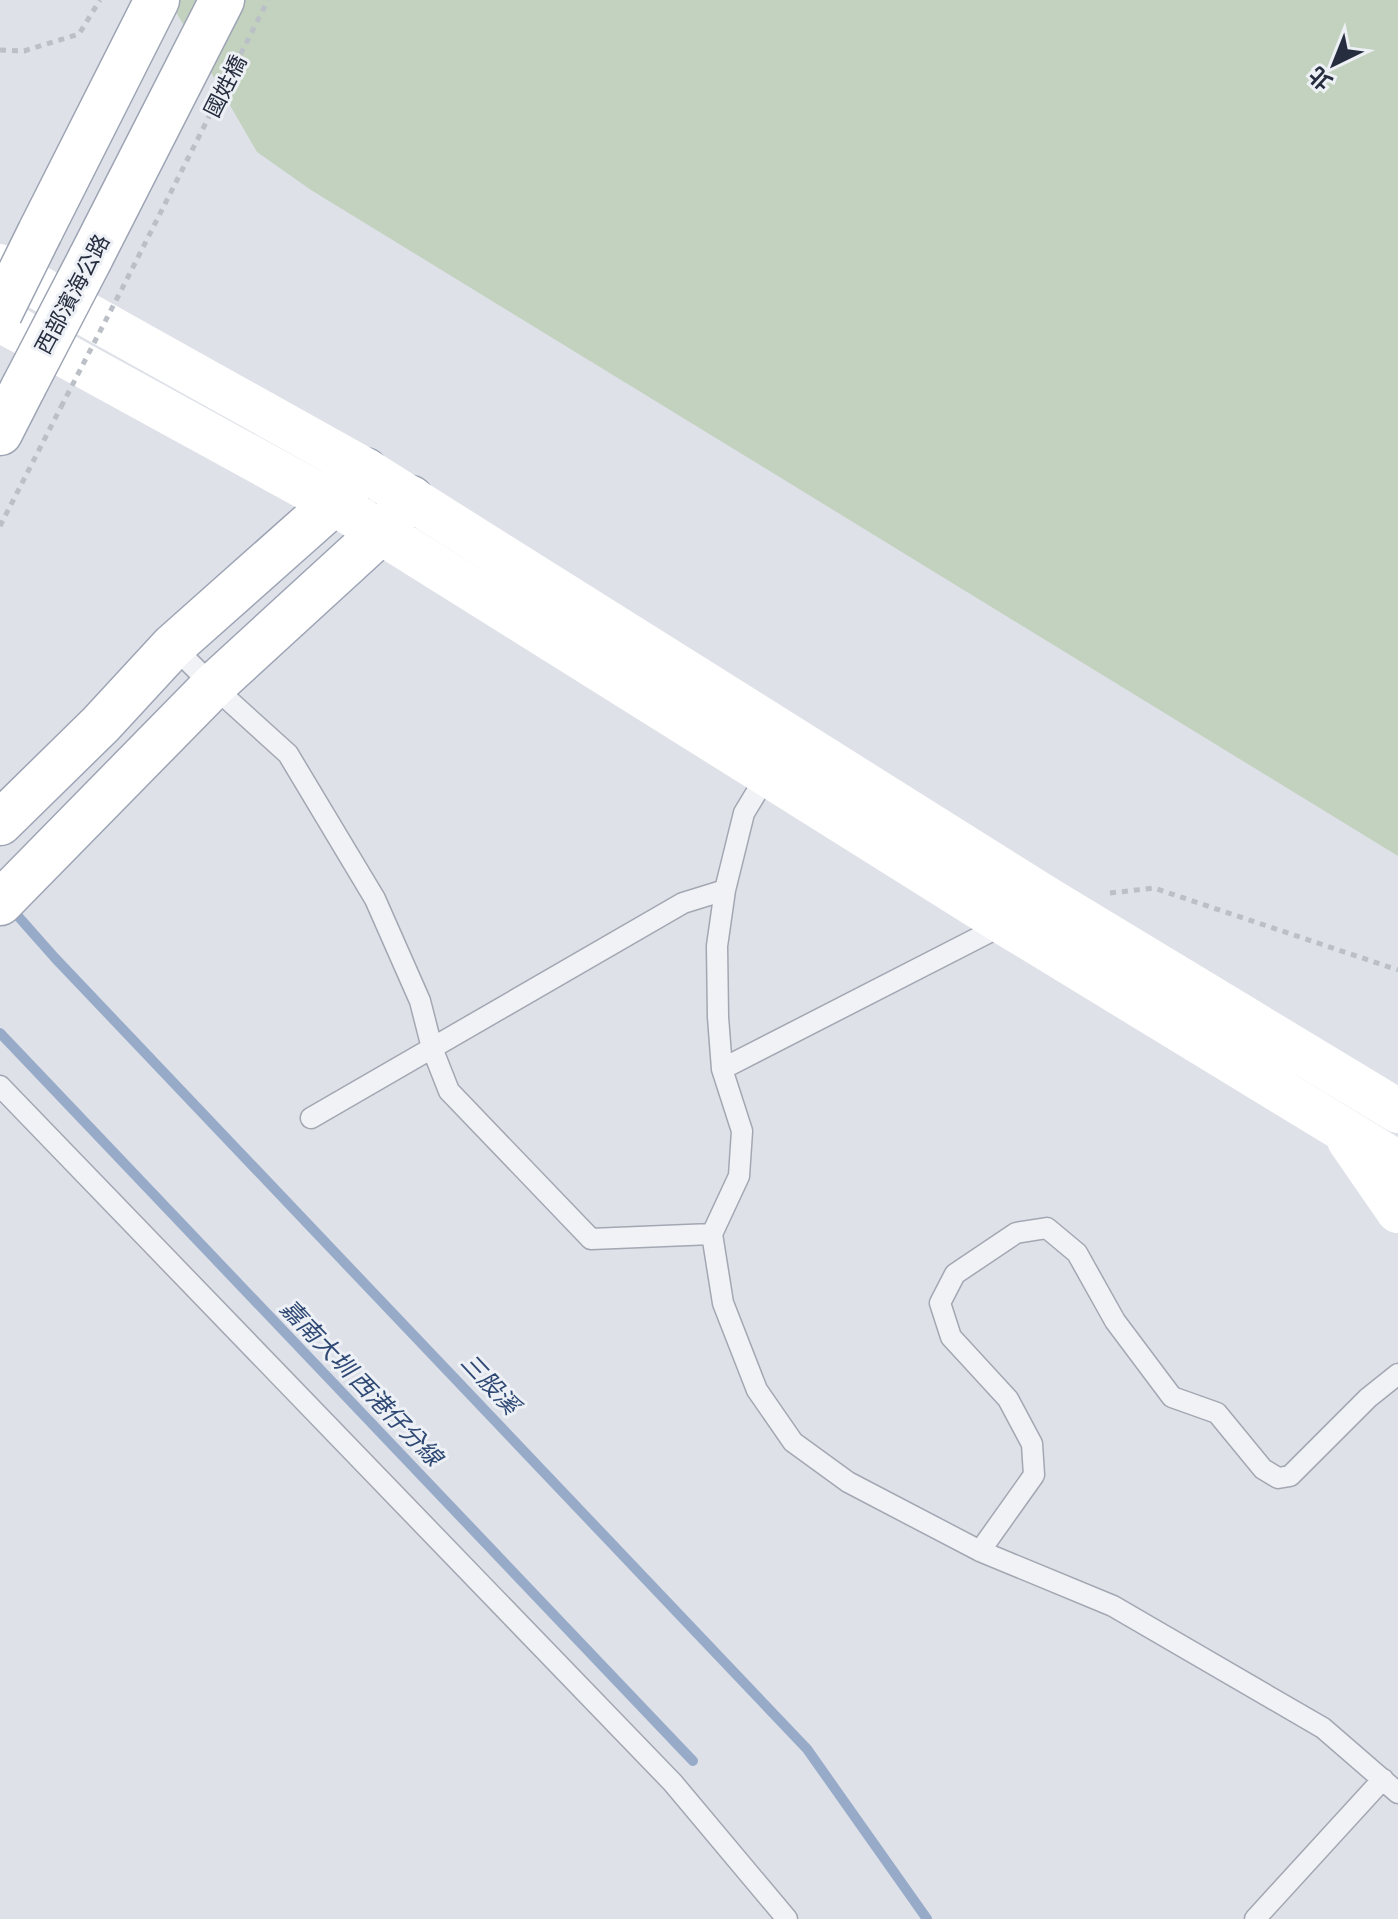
<svg xmlns="http://www.w3.org/2000/svg" width="1398" height="1919" viewBox="0 0 1398 1919" font-family="'Sofia Sans Condensed','Noto Sans TC',sans-serif">
<rect width="100%" height="100%" fill="#dee1e8"/>
<!-- green -->
<path fill="#c2d2be" d="M169,0h1229v856l-1087,-666 -54,-38z"/>
<g fill="none" stroke-linecap="round" stroke-linejoin="round">
<!-- stream -->
<path stroke="#97abc9" stroke-width="10" d="M9,906l46,52 752,791 120,170
M0,1033l693,728"/>
<defs>
<path id="lane" d="M173,646l40,40 75,68 87,145 45,102 12,47 17,43 142,148 121,-5
M770,770l-26,43 -19,77 -8,56 1,71 4,52 20,62 -3,45 -27,58 11,69 34,87 36,52 55,40 132,69 133,55 210,122 75,65
M722,1069l285,-146
M0,1086l673,697 114,136
M311,1118l372,-215 42,-13
M980,1551l54,-76 -2,-31 -24,-45 -57,-62 -11,-34 15,-29 61,-41 31,-5 30,25 38,68 57,76 45,16 46,56 15,9 12,-2 78,-78 30,-24
M1255,1919l128,-140"/>
<path id="primary" d="M40,232l117,-232
M90,259l132,-259
M0,433l24,-47
M0,823l101,-99 72,-78 161,-143 31,-33
M0,903l213,-217 167,-153 31,-35"/>
</defs>
<!-- lane casing -->
<use href="#lane" stroke="#a3a7b2" stroke-width="23"/>
<!-- primary casing -->
<use href="#primary" stroke="#9da4b4" stroke-width="47"/>
<!-- path -->
<path stroke="#bbbfc6" stroke-width="5" stroke-dasharray="6 6" stroke-linecap="butt" d="M0,50l24,1 55,-17 21,-34
M127,279l141,-279
M0,526l61,-119
M1110,893l44,-5 244,82"/>
<!-- lane -->
<use href="#lane" stroke="#f0f2f6" stroke-width="20"/>
<!-- secondary -->
<path stroke="#fff" stroke-width="44" d="M0,266l365,204 684,430 349,211
M0,320l334,183 672,421 392,239
M1349,1140l49,71"/>
<!-- primary -->
<use href="#primary" stroke="#fff" stroke-width="44"/>
<defs>
<path id="primary-bridge" d="M0,313l40,-81
M24,386l66,-127"/>
</defs>
<!-- primary-bridge casing -->
<use href="#primary-bridge" stroke="#9da4b4" stroke-width="47" stroke-linecap="butt"/>
<!-- path-bridge -->
<path stroke="#bbbfc6" stroke-width="5" stroke-dasharray="6 6" stroke-linecap="butt" d="M61,407l66,-128"/>
<!-- primary-bridge -->
<use href="#primary-bridge" stroke="#fff" stroke-width="44"/>
</g>
<g text-anchor="middle" stroke-width="6" stroke-linejoin="round" paint-order="stroke">
<!-- street labels -->
<g font-size="22" fill="#262d3f" stroke="#edf0f5">
<text transform="translate(225 86) rotate(-63)" y="8">國姓橋</text>
<text transform="translate(72 294) rotate(-62)" y="8">西部濱海公路</text>
</g>
<!-- water labels -->
<g font-size="24" font-style="italic" fill="#2f4974" stroke="#edf0f5">
<text transform="translate(361 1383) rotate(46)" y="8">嘉南大圳 西港仔分線</text>
<text transform="translate(490 1384) rotate(47)" y="8">三股溪</text>
</g>
</g>
<!-- north arrow -->
<g transform="translate(1334 64) rotate(223)" stroke="#edf0f5" stroke-width="6" paint-order="stroke">
<path d="M0-6L14 30L0 20L-14 30Z" fill="#262d3f"/>
<text y="-12" font-size="22" font-weight="bold" text-anchor="middle" fill="#262d3f">北</text>
</g>
</svg>
